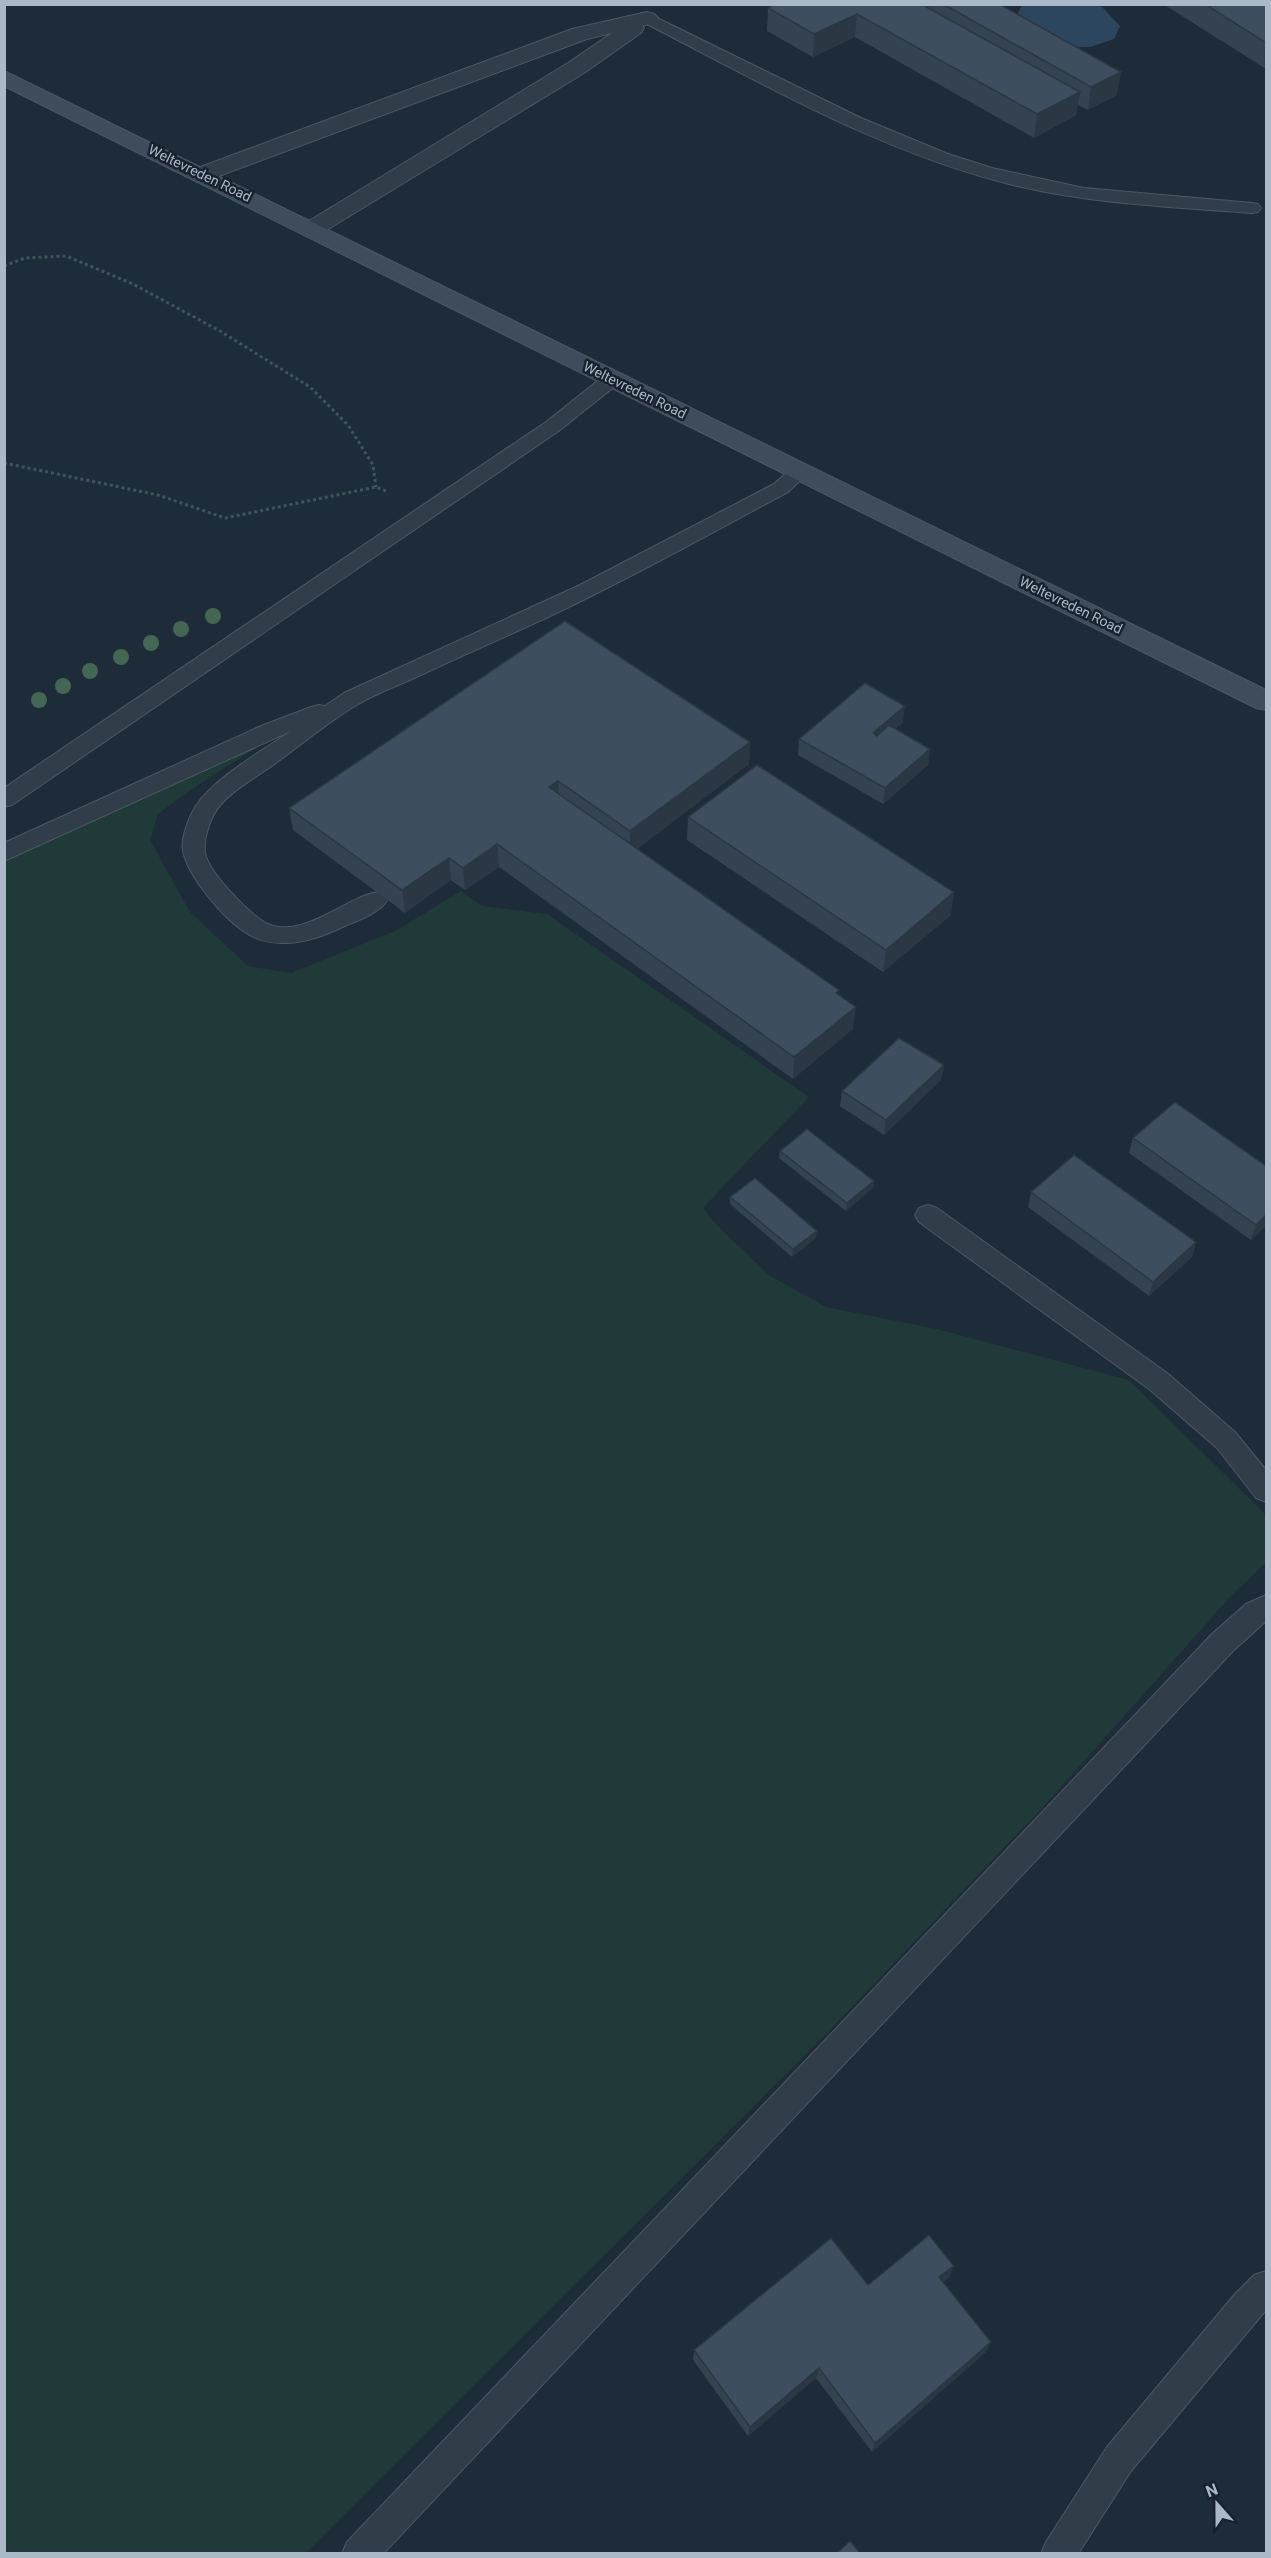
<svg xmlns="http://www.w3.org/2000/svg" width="1271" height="2558" viewBox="0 0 1271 2558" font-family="Roboto,sans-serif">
<rect width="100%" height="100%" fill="#1e2b38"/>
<!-- green -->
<path fill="#203939" d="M275,736l-86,55 -31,23 -8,26 40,72 58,54 43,7 106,-43 64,-39 21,15 65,8 262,183 -106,111 13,16 53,51 57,32 111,22 192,51 135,133 2,4v46l-34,32 -187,210 -216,226 -523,522h-301l-1,-1696z"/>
<!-- water -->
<path fill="#2d465f" d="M1022,5h75l5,2 18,19 -6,13 -24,8h-30l-46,-26z"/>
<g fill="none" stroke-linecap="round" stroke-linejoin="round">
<defs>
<path id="lane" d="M647,13l214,105 87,36 44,14 92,20 168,15 6,1 3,4 -3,4 -6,1c-79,-6 -158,-9 -235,-27 -134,-32 -255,-103 -376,-165l-2,-3z
M612,373l7,2 2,4 -2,4 -59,47 -548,375 -8,2v-19l542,-366 59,-47z
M800,465l7,2 3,4 -22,21c-64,34 -128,70 -193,102 -56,29 -115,53 -172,80 -21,10 -44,18 -63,29 -31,18 -59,42 -87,62 -19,14 -49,29 -60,51 -5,10 -9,24 -8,36 2,19 43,60 59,70 40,23 94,-37 121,-29l3,6c-7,13 -28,21 -41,26 -21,10 -43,19 -66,18 -9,0 -23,-3 -31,-8 -23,-12 -59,-55 -66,-80 -5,-13 4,-36 11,-48 20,-30 66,-55 96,-76l-287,130v-18l257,-117 50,-19 8,-2 6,1 19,-13 236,-108 194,-101 19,-17z
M928,1205l9,3 230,165 68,59 31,38v32l-10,-4 -39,-50 -68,-59 -230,-167 -4,-7 4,-7z
M1266,1595v26l-33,30 -850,903h-41l5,-12 866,-909 33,-29z
M1266,2271v39l-135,161 -53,83h-37l5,-12 61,-95 128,-153 19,-19z"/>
<path id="street" d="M647,12l7,2 4,4 -4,4 -12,4 2,2 -3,5 -57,40 -264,161 -8,2 -8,-2 -4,-5 4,-5 264,-161 44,-30 -25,6 -376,140 -8,2 -8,-2 -3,-5 3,-5 377,-140z"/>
<path id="secondary" d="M4,71l1262,619v20l-10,-2 -1252,-622z"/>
</defs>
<!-- lane casing -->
<use href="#lane" stroke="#4c5864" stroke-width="2"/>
<!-- street casing -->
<use href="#street" stroke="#4c5864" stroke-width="2"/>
<!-- secondary casing -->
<use href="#secondary" stroke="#4c5864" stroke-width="2"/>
<!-- path -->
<path stroke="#3d5657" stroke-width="3" stroke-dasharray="3 3" stroke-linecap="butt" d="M4,266l21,-8 41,-2 67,28 87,47 90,56 38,38 25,40 3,22
M4,463l154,32 67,23 151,-31 12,5"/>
<!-- lane -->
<use href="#lane" fill="#313d49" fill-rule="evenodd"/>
<!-- street -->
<use href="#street" fill="#313d49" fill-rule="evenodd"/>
<!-- secondary -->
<use href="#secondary" fill="#3f4c5c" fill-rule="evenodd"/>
</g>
<!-- trees -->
<g fill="#436753">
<circle cx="213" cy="616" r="8"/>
<circle cx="181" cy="629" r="8"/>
<circle cx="151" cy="643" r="8"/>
<circle cx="121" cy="657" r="8"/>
<circle cx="90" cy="671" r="8"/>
<circle cx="63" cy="686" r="8"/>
<circle cx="39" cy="700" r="8"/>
</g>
<!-- wall -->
<path fill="#354351" d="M775,4h224l118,91 -29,15 -10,-5 -2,10 -42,23 -179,-101 -42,20 -46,-26 1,-23z
M1163,4h103v65z
M903,722l-8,7 35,20 -2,16 -45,39 -85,-49 1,-16z
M750,742l-1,22 -112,85 201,146 15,34 -60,50 -294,-212 -34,23 -14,-10 -46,33 -112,-83 -4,-22z
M688,817l263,98 -68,57 -196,-132z
M941,1080l-57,55 -44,-29 2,-15z
M1133,1138l133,87 -15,15 -122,-87z
M780,1151l94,30 -1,7 -27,23 -67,-53z
M1031,1192l165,50 -4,15 -43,39 -121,-89z
M730,1197l86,41 -24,19 -62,-53z
M954,2266l-5,11 -6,5 43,70 -114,100 -56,-74 -68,58 -55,-76 1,-10 174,-65z"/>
<!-- shaded-wall -->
<path fill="#2b3742" d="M857,14l-2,23 -42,20 1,-23z
M1121,72l-4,23 -29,15 3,-23z
M1080,92l-4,23 -42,23 3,-24z
M905,706l-2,16 -32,27 2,-16z
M750,742l-1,22 -119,90v-23z
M930,749l-2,16 -45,39 2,-16z
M558,781l1,23 -10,-17z
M497,844l2,23 -34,23 -2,-22z
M449,858l2,22 -46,33 -3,-23z
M954,892l-3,23 -68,57 3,-22z
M856,1007l-3,22 -60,50 1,-22z
M944,1065l-3,15 -57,55 2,-15z
M874,1181l-1,7 -27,23 1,-8z
M1266,1215v10l-15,15 5,-15z
M817,1231l-1,7 -24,19 1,-8z
M1196,1242l-4,15 -43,39 4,-14z
M954,2266l-5,11 -15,11 5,-11z
M991,2342l-5,10 -114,100 3,-9z
M819,2368l-3,10 -68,58 2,-9z"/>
<!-- building -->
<path fill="#3e4e5e" stroke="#2b3742" stroke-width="1.5" d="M775,4h146l159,88 -43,22 -180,-100 -43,20 -46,-26z
M943,4h56l122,68 -30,15z
M1205,4h61v39z
M565,621l185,121 -120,89 -72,-50 -9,6 290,203 -3,3 20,14 -62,50 -297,-213 -34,24 -14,-10 -47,32 -113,-82z
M865,683l40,23 -32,27 4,3 12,-11 41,24 -45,39 -86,-49z
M757,765l197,127 -68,58 -198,-133z
M899,1038l45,27 -58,55 -44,-29z
M1175,1102l91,64v49l-10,10 -123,-87z
M807,1129l67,52 -27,22 -67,-52z
M1074,1155l122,87 -43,40 -122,-90z
M755,1178l62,53 -24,18 -63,-52z
M929,2235l25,31 -15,11 52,65 -116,101 -56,-75 -69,59 -56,-77 137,-112 37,47z
M850,2541l10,12h-23z"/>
<g text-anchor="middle" stroke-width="5" stroke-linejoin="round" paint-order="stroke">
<!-- far-street labels -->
<g font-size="14" fill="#abb8c6" stroke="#17222d">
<text transform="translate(200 173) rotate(26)" y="5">Weltevreden Road</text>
<text transform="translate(635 390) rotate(26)" y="5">Weltevreden Road</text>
<text transform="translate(1071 605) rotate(26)" y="5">Weltevreden Road</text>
</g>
</g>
<!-- border -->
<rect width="1271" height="2558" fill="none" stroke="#abb8c6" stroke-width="12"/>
<!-- north arrow -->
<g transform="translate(1217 2504) rotate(339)" stroke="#17222d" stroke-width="4.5" paint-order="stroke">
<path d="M0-4.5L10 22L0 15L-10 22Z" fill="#abb8c6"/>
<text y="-9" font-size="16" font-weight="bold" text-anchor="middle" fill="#abb8c6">N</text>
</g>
</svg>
